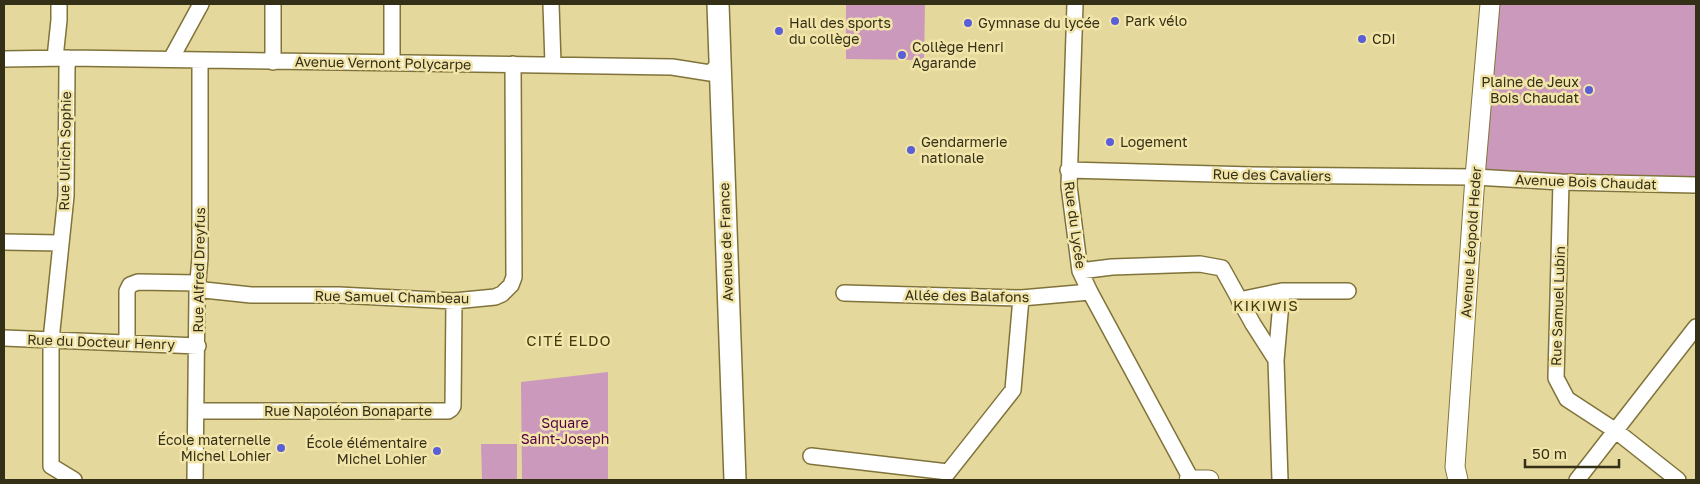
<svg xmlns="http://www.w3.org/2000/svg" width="1700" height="484" viewBox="0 0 1700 484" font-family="'Golos Text',sans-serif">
<rect width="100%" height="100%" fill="#e5d89c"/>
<!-- green -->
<path fill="#cb99bc" d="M846,4h79l-1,56 -78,-1z
M1490,4h206v181l-221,-8z
M608,372v108h-86l-1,-98z
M481,444h36v36h-35z"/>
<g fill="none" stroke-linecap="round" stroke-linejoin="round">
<defs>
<path id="minor" d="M392,4v59
M551,4l2,60
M1075,4l-6,182 11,85 10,21 101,187
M55,58l4,-38v-16
M68,58l-1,10 -1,128 -15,144v126l23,14
M4,59l64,-1 604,9 38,6 11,-11
M171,59l30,-55
M273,62v-58
M1068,170l184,5 223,2 86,5 135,3
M1561,182l-5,196 11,21 49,32 62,49
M4,242l56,1
M1080,271l32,-4 88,-3 22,4 31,56 23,36 4,120
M1282,291h66
M197,292l7,-2 47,5h88l115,6 41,-4 7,-3 9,-9 3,-8 -1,-213
M844,293l177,5 69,-6
M1239,300l43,-9 -6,69
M4,338l194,8
M127,343v-52l3,-6 8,-3 60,1
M197,411h251l3,-2 2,-3 1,-105
M811,456l137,16
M195,480l2,-188 3,-34v-198
M942,480l71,-90 8,-92
M1577,480l119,-153"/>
<path id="tertiary" d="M1189,480h20
M1458,480l-3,-13 20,-290 15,-173"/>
<path id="secondary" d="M718,4l17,476"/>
</defs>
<!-- minor casing -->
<use href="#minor" stroke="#80733a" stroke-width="18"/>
<!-- tertiary casing -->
<use href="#tertiary" stroke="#80733a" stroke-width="21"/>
<!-- secondary casing -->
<use href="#secondary" stroke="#80733a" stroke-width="24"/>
<!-- minor -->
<use href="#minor" stroke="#fff" stroke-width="15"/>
<!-- tertiary -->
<use href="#tertiary" stroke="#fff" stroke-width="19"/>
<!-- secondary -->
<use href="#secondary" stroke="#fff" stroke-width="21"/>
</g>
<!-- markers -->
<g fill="#5b5fd7" stroke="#f2e5a9" stroke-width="2">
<circle cx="1115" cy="21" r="5"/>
<circle cx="968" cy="23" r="5"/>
<circle cx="779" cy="31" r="5"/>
<circle cx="1362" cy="39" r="5"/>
<circle cx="902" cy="55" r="5"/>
<circle cx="1589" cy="90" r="5"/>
<circle cx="1110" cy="142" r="5"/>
<circle cx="911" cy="150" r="5"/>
<circle cx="281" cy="448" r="5"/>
<circle cx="437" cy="451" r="5"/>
</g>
<g text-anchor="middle" stroke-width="5" stroke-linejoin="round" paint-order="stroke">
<!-- poi labels -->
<g font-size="14" fill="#342f17" stroke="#f2e5a9" text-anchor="start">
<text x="1125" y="26">Park vélo</text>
<text x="789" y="28">Hall des sports<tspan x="789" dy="16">du collège</tspan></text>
<text x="978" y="28">Gymnase du lycée</text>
<text x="1372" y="44">CDI</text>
<text x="912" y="52">Collège Henri<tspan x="912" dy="16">Agarande</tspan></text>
<text x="1579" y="87" text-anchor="end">Plaine de Jeux<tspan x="1579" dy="16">Bois Chaudat</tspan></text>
<text x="921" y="147">Gendarmerie<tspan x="921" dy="16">nationale</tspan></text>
<text x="1120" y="147">Logement</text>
<text x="271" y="445" text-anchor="end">École maternelle<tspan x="271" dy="16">Michel Lohier</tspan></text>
<text x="427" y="448" text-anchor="end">École élémentaire<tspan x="427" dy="16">Michel Lohier</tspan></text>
</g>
<!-- street labels -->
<g font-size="14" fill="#342f17" stroke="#f2e5a9">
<text transform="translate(383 63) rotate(1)" y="5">Avenue Vernont Polycarpe</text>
<text transform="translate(65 151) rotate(-89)" y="5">Rue Ulrich Sophie</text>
<text transform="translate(1272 175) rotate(1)" y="5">Rue des Cavaliers</text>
<text transform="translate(1586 182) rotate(2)" y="5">Avenue Bois Chaudat</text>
<text transform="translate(1075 225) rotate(82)" y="5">Rue du Lycée</text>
<text transform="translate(726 242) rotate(-92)" y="5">Avenue de France</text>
<text transform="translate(1471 242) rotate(-86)" y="5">Avenue Léopold Heder</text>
<text transform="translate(199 270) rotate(-89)" y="5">Rue Alfred Dreyfus</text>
<text transform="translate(967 296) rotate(1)" y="5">Allée des Balafons</text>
<text transform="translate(392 297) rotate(1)" y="5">Rue Samuel Chambeau</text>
<text transform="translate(1558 306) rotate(-88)" y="5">Rue Samuel Lubin</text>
<text transform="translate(101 342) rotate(2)" y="5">Rue du Docteur Henry</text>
<text x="348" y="416">Rue Napoléon Bonaparte</text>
</g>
<!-- park labels -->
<g font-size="14" fill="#560048" stroke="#f2e5a9">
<text x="565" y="428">Square<tspan x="565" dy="16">Saint-Joseph</tspan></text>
</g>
<!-- neighbourhood labels -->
<g font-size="15" letter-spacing="1" fill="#433a0d" stroke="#f2e5a9">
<text x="1266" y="311">KIKIWIS</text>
<text x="569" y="346">CITÉ ELDO</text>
</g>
</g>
<!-- border -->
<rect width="1700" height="484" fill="none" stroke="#342f17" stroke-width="10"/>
<!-- scale -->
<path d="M1525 459v8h94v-8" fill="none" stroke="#342f17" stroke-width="2.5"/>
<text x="1532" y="459" font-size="15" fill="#342f17" stroke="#f2e5a9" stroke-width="4" paint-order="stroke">50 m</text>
</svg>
